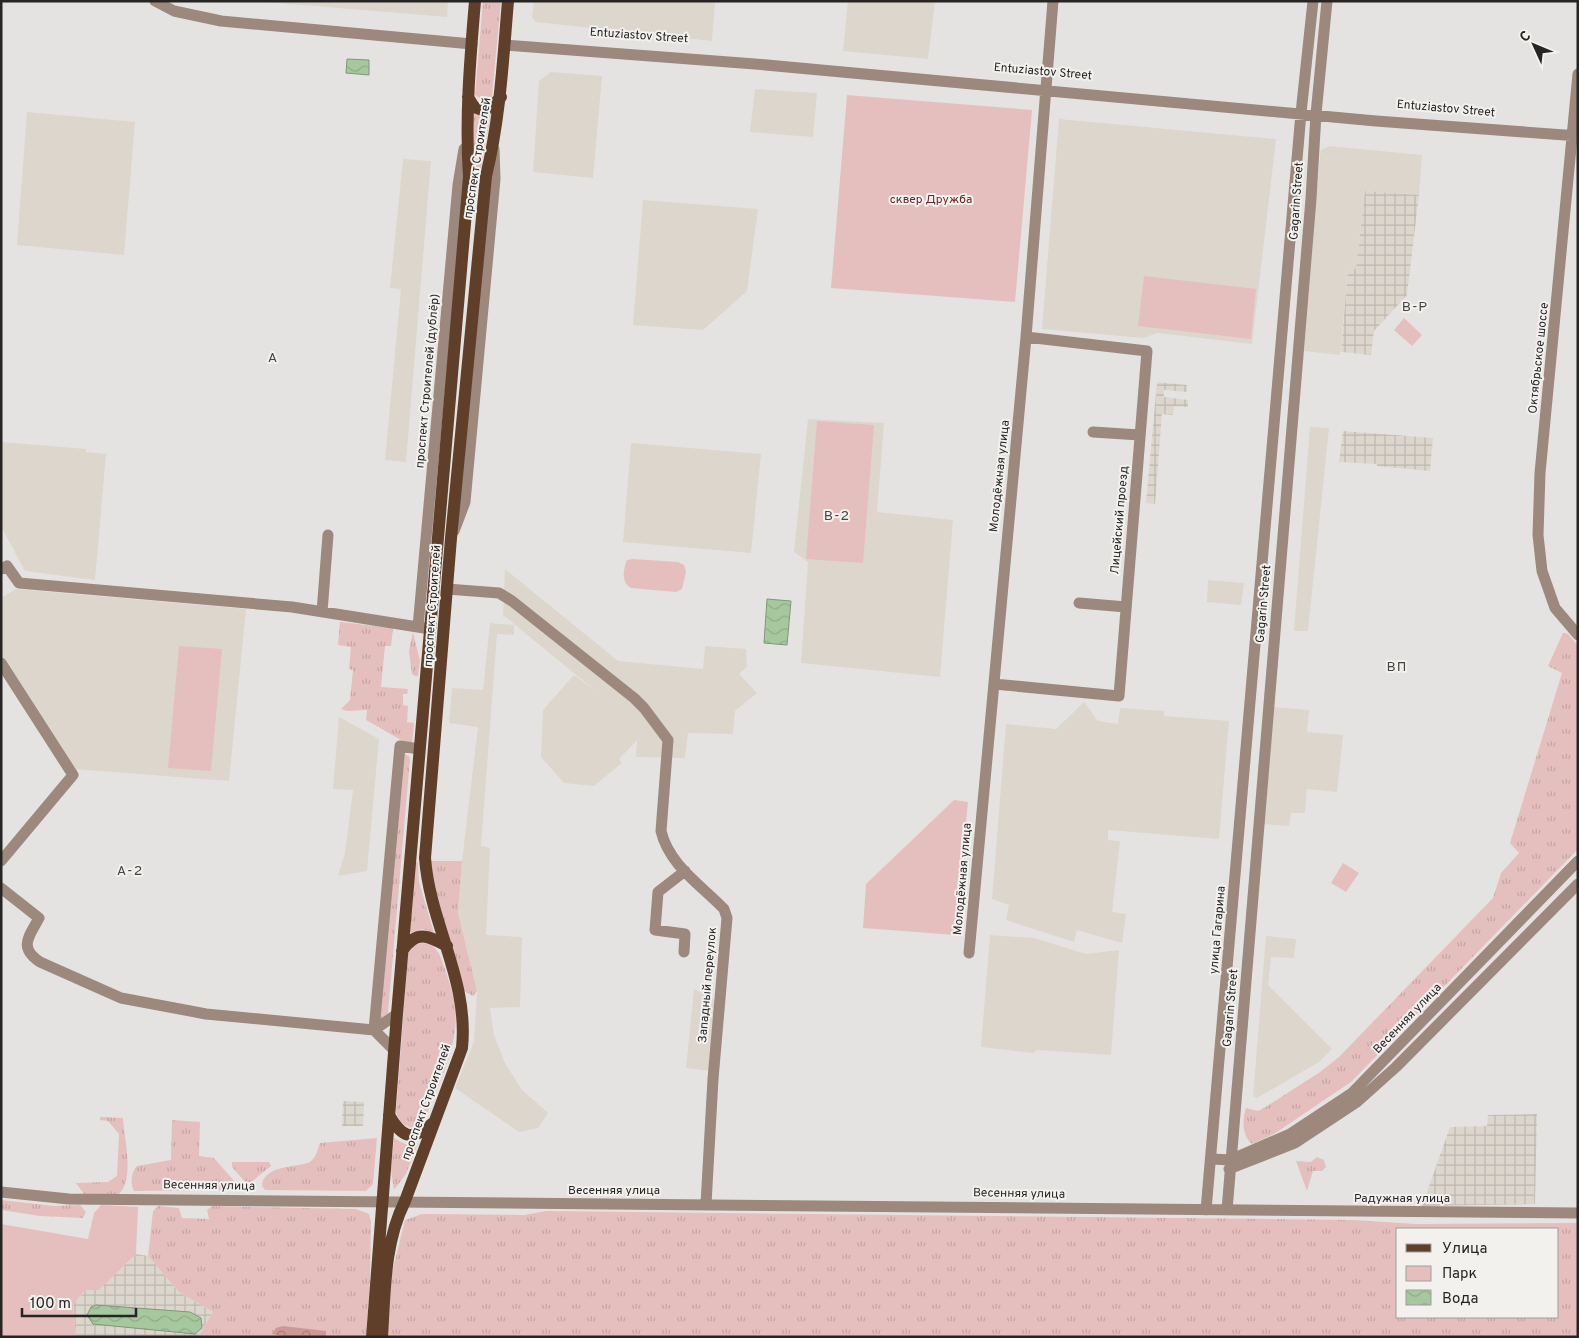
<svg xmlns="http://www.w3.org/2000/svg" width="1579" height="1338" viewBox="0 0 1579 1338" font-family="Overpass,sans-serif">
<defs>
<pattern id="industrial-grid" width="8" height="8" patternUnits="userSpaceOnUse" patternTransform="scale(1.25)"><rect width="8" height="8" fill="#dcd6cd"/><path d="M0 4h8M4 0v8" fill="none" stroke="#bdb8b0"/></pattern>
<pattern id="grass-tufts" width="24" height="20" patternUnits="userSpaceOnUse" patternTransform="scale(1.25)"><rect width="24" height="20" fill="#e5bfbd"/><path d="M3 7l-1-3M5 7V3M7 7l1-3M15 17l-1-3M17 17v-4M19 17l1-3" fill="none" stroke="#c4a4a2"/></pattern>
<pattern id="forest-crowns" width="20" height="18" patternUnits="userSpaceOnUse" patternTransform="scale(1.25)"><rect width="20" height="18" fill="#cf9896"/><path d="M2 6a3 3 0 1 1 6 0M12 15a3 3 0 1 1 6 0" fill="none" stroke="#a87c7a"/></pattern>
<pattern id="water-waves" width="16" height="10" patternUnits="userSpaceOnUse" patternTransform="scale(1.25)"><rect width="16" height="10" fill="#a7c89f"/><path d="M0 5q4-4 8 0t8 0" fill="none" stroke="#90ac89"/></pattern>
</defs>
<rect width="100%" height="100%" fill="#e5e3e1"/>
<!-- built -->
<path fill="#dcd6cd" d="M253,1h195l-1,16z
M534,1h181l-3,40 -176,-19 -4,-5z
M848,1h87l-7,58 -85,-8z
M551,72l51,4 -9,102 -60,-6 6,-91z
M755,89l62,4 -4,44 -63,-5z
M27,112l108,10 -11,133 -107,-10z
M1059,119l217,20 -24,205 -94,-11 -15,5 -101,-9z
M1329,146l93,9 -3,40 -54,-4 -9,79 -8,-2 -8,87 -36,-4 16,-196 1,-5z
M403,159l28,2 -25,301 -21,-2 16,-171 -11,-1z
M643,200l115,9 -11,82 -44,39 -70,-5z
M808,419l76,4 -7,89 76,8 -13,157 -139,-14 7,-101 -14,-10z
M1310,427l19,1 -21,203h-14z
M1,442l85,7v3l20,2 -11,126 -70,-9 -24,-45z
M631,443l130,11 -10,99 -128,-11z
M505,569l113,92 85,8 2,-23 41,3 1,18 -8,7 18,19 -22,18 -2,23 -45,-1 -3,25 -49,-1 1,-17 -18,19 3,4 -28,23 -30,-3 -23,-26 2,-47 31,-35 23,17 -94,-77z
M1208,580l36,3 -3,22 -34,-3z
M16,589l230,20 -17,172 -155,-12 -73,-115v-56z
M490,623l24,2v10l-17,-1 -16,212 9,2 -4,87 36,2 -2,70 -30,1 4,27 10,26 17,28 27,24 -10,15 -19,4 -64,-44 19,-46 3,-51 -19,-78 4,-52 16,-134 -29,-4 3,-35 31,2z
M1084,702l14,19 20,3 2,-16 44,3v5l65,5 -10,118 -111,-9v10l12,1 -8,71 14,2 -4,29 -45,-13 -3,12 -68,-22 3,-15 -17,-6 14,-175 50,5z
M1273,707l36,3 -2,22 36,3 -6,57 -30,-3 -2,24h-14l-2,13 -28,-2z
M339,717l40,22 -12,132 -29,5 7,-23 8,-63 -20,-1z
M990,935l44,3 52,16 33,-4 -8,105 -74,-5 -3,3 -53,-6z
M1266,936l30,3 -2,19 -23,-1 -3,28 64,64 -13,13 -62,36 -4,-2z
M694,989l23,12 -6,70 -25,-3z"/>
<!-- industrial -->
<path fill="url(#industrial-grid)" d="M1365,191l54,4 -12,100 -33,36 -3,24 -30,-3 7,-84 8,1z
M1157,382l30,3v7l-23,-2v7l24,3v7l-14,-1 -1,9 -11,-1 -7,90 -9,-1z
M1343,431l90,7 -3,33 -53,-5v-2l-38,-2z
M343,1101l21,1 -1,24h-21z
M1537,1114l-2,90 -113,2 28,-79 37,-1 1,-11z
M136,1254l12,2 31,36 34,20 -15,25h-122l-3,-32 12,-15h14z"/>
<!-- grass -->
<path fill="url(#grass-tufts)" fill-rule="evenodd" d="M483,1h18l-9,95 -7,6 -10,-7z
M474,111l17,1 -12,69h-5z
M340,622l53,6 -2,18h-6l-4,41 27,2 -1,5h-4v11l5,1 -1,16 7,1 -2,21 -2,1 -44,-25 1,-10 -20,1 -6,-2 9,-9 3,-30 -4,-1 2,-22 -13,-2z
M413,632l7,29 -2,15h-3l-3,-2 -3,-23z
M1563,633l5,1 10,12v203l-227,233 -77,52 -22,10c-10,-8 -10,-24 -6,-36l12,3 6,-3 56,-36 19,-15 154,-159 8,-25 18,-20 -9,-10 52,-170 -14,-7z
M402,753l7,3 1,3 -22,254 -7,7 -4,-5z
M430,861h32l-4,52 19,78 -4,5 -9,-5 -25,-80z
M414,862h4l1,20 15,51 -12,-4 -14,5z
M422,943c16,1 18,13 23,26 4,12 8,25 10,37 5,38 -16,76 -29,111l-3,6 -11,5 -10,-4 -6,-11 12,-160 7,-8z
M100,1117l23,1c1,20 12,60 -4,76h-35l-8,-11 32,-1 9,-6 2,-42 -11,-13 -8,-1z
M172,1120l28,2 -1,34 15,2 22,25 3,7 -105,1c-4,-7 -3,-19 3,-25l34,-6z
M377,1138l-4,46 -7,7 -101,-1 -3,-4c1,-23 41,-18 49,-25 5,-4 7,-12 9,-18z
M394,1138l11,6 13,-1 -12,31 -12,16 -3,-20z
M1317,1157l7,3 2,7 -4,4h-9l-6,20 -11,-30 15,1z
M232,1162h37l2,4 -21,17h-4l-14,-16z
M1,1200l53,6 26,-1 6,7 -3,6 -43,-2 -39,-6z
M158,1206l21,2 3,10 27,1 -2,-9 5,-4 144,3 13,5 2,7 -1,58 -4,58h-168l15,-25 -34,-20 -31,-36 5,-45z
M546,1211l808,9 62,4 162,-1v114h-1191l3,-56 15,-61 17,-6 102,1zM1398,1229h160v88h-160z"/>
<!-- forest -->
<path fill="url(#forest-crowns)" d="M283,1326l43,5v6h-37l-17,-3 4,-6z"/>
<!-- green -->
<path fill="#e5bfbd" d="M847,95l185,15 -17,192 -184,-14z
M1144,276l112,13 -5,50 -113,-13z
M1404,318l18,17 -10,11 -18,-16z
M817,421l57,4 -11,138 -57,-4z
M633,559l45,3 6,3 2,7 -4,17 -6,3 -45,-4c-10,-6 -8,-18 -4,-28z
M179,646l43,3 -11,122 -43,-3z
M954,800l14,2 -13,133 -92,-7 3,-44z
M1343,863l16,10 -13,19 -15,-9z
M101,1205l37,2 -2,47 -37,36h-14l-12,15 3,32h-75v-113l87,15 6,-26z"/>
<!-- water -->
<path fill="url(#water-waves)" stroke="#80977a" d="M347,59l22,1v15l-23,-2z
M767,599l24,2 -4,44 -23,-2z
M96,1305l94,7 11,6 1,10 -7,6 -102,-10 -6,-9 4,-8z"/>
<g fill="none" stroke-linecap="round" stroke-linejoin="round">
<!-- minor -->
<path stroke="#9c887d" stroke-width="11" d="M155,1l19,10 47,10 251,23
M505,45l250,19 621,57 202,15
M1578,74l-38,399 -2,62 4,36 13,37 23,27
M1093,432l47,3
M454,531l11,-29 30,-323 -1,-30
M1,569l6,-3 12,17 273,24 132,21
M447,589l52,4 13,8 122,97 10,10 24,32 -7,91c8,34 40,54 63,78l3,9 -14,161 -7,125
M1079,603l47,4
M322,612l6,-77
M418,627l40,-442 6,-36
M1,663l72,112 -72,86
M994,684l125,12 28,-345 -121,-14
M1,888l38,30c-10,19 -21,29 1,44l81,36 85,16 168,16 20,20
M684,952l1,-18 -30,-4 3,-38 27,-21
M969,953l57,-616 27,-336
M374,1030l26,-284 19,3
M374,1030l23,-16
M1212,1159l18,1 60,-26 62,-41 226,-232
M1229,1169l66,-26 62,-41 39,-35 182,-183
M1,1192l68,7 1509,14
M1206,1210l95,-1097 12,-112
M1227,1210l84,-1011 5,-85 11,-113"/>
<!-- major -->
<path stroke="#5f3e2a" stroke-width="12" d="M468,97l6,10 8,3 9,-3 10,-10
M402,951c14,-21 25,-16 45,-5
M389,1115c13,23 23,27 44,8
M372,1337l25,-323 72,-837c-4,-59 1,-117 6,-176
M382,1337c3,-46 2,-94 23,-136l57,-153c7,-69 -32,-123 -37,-190l26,-320 35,-362c14,-57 17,-116 22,-175"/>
</g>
<g text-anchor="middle" stroke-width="4" stroke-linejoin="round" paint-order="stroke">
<!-- street labels -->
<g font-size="12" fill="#262524" stroke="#f2f1ee">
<text transform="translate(639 35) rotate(4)" y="4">Entuziastov Street</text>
<text transform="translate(1043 71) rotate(5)" y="4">Entuziastov Street</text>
<text transform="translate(1446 108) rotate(5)" y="4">Entuziastov Street</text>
<text transform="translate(477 158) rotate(-81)" y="4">проспект Строителей</text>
<text transform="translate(1296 201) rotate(-86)" y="4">Gagarin Street</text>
<text transform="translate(1538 358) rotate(-84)" y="4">Октябрьское шоссе</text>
<text transform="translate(427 381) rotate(-85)" y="4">проспект Строителей (дублёр)</text>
<text transform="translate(999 476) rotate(-84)" y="4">Молодёжная улица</text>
<text transform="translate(1119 520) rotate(-85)" y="4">Лицейский проезд</text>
<text transform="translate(1263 604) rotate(-85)" y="4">Gagarin Street</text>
<text transform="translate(432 606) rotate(-86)" y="4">проспект Строителей</text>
<text transform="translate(962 879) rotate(-85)" y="4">Молодёжная улица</text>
<text transform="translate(1217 930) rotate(-85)" y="4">улица Гагарина</text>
<text transform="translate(707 985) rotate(-85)" y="4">Западный переулок</text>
<text transform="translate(1230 1008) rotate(-85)" y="4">Gagarin Street</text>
<text transform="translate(1407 1018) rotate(-46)" y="4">Весенняя улица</text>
<text transform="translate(426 1102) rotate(-70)" y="4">проспект Строителей</text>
<text transform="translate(209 1185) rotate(1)" y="4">Весенняя улица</text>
<text x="614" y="1194">Весенняя улица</text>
<text transform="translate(1019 1193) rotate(1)" y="4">Весенняя улица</text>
<text x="1402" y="1202">Радужная улица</text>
</g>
<!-- park labels -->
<g font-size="12" fill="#6a2729" stroke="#f2f1ee">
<text x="931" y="203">сквер Дружба</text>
</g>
<!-- neighbourhood labels -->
<g font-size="14" letter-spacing="1" fill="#474543" stroke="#f2f1ee">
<text x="1415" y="311">В-Р</text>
<text x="273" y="362">А</text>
<text x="837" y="520">В-2</text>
<text x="1397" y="671">ВП</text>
<text x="130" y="875">А-2</text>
</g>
</g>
<!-- border -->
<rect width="1579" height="1338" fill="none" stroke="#262524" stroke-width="5"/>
<!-- legend -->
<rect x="1396" y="1228" width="162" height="90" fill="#f2f1ee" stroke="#a09f9d"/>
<rect x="1406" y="1244" width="25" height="8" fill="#5f3e2a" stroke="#a09f9d"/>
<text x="1442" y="1253" font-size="15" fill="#262524">Улица</text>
<rect x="1406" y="1266" width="25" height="15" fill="#e5bfbd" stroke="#a09f9d"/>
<text x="1442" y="1278" font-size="15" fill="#262524">Парк</text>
<rect x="1406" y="1290" width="25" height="15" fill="url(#water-waves)" stroke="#a09f9d"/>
<text x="1442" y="1303" font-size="15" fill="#262524">Вода</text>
<!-- north arrow -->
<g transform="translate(1534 45) rotate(314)" stroke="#f2f1ee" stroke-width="4" paint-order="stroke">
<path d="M0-4L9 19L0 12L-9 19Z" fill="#262524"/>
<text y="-8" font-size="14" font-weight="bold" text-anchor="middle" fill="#262524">С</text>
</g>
<!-- scale -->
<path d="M22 1308v8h114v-8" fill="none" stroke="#262524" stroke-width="2.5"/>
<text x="30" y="1308" font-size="15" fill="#262524" stroke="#f2f1ee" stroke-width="4" paint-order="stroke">100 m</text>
</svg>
